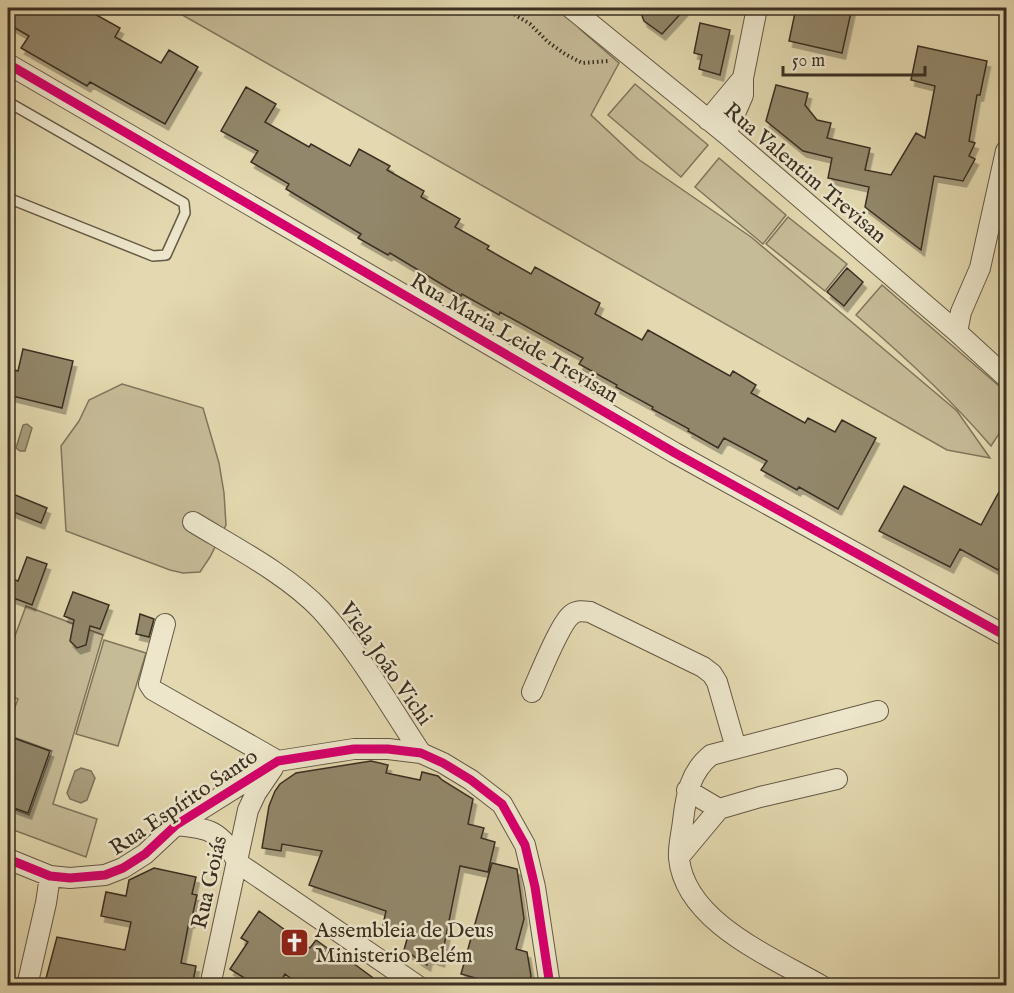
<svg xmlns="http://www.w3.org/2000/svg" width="1014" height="993" viewBox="0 0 1014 993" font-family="'IM FELL English',serif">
<defs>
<filter id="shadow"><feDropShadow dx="3.5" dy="6" stdDeviation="0" flood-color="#0004"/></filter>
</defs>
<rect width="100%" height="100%" fill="#e3d8af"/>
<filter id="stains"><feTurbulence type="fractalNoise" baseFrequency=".00333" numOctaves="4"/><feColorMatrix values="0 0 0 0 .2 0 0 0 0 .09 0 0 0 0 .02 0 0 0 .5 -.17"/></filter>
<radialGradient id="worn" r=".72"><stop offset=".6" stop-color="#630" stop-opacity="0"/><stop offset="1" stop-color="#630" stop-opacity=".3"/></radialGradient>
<!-- green -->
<path fill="#c6bb97" stroke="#80755c" stroke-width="1.5" d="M170,8h393l18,22 38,33 -28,52 47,44 113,78 206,174 33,47 -43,-8z
M635,84l73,61 -27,32 -73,-62z
M719,158l67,57 -23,29 -68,-57z
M788,217l59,47 -22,27 -59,-47z
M882,285l124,107v31l-15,23c-41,-48 -87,-90 -135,-131z
M122,384l81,24 16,55 5,30 2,32 -16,32 -10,15 -17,1 -13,-3 -104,-39 -5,-85 18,-25 10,-21z
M26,606l77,29 -50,169 44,15 -11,38 -78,-29v-21l21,8 23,-64 -44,-16v-9l10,-27 -10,-4v-40z
M104,640l42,13 -28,93 -42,-12z"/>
<!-- water -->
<path fill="#aa9f7f" stroke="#7d725a" stroke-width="1.5" d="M27,424l5,4 -7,23h-5l-4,-3 7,-23z
M81,768l10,3 4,7 -8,22 -6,3 -11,-4 -3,-6 8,-22z"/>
<!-- building -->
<path fill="#92876b" stroke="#3a2f22" stroke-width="1.5" filter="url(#shadow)" d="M8,8h76l36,20 -5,9 46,26 8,-13 29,17 -33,57 -75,-42 -3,4 -66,-38 8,-12 -21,-12z
M639,8h47l-24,26 -18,-13z
M796,8h56l-10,45 -53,-12z
M700,23l30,7 -10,45 -21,-6 3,-14 -8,-2z
M918,46l69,15 -7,34h-3l-8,46 6,2 -6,13 6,3 -12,22 -29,-5 -13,74 -56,-43 4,-20 -41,-9 4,-20 -29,-7 -37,-30 10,-36 32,8 -3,12 12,15 14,3 -4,15 43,10 -5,22 26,5 25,-42 9,5 10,-52 -24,-6z
M246,87l30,17 -11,18 44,25 2,-3 39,22 9,-17 31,17 -3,4 37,21 -3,6 39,22 -5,8 34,19 -2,3 44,25 4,-7 65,36 -5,11 47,26 6,-10 82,46 3,-5 23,14 -5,8 54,30 3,-5 27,14 7,-12 34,18 -38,71 -39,-22 -2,3 -36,-20 6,-9 -43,-23 -6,10 -30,-17 1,-2 -37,-20 1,-2 -37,-20 1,-2 -38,-21 4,-6 -83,-46 -1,3 -37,-21 -1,2 -71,-43 -2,2 -30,-17 3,-4 -75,-45 3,-5 -38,-22 7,-11 -37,-20z
M847,268l16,14 -19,24 -17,-14z
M23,349l50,12 -11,47 -54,-13v-27l10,3z
M1006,479v76l-8,15 -38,-21 -10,18 -71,-36 25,-45 77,39z
M8,492l39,16 -6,15 -33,-13z
M27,557l20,7 -15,41 -24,-9v-19l10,4z
M73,592l36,13 -9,24 -10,-3 -4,19 -9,3 -7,-7 4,-21 -10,-4z
M140,614l14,5 -5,18 -13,-3z
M8,736l42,15 -22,62 -20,-7z
M371,761l17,4 -2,8 34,7 2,-8 16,4 4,4 31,19 -5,25 16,4 -3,10 14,4 -7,30 -28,-6 -19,95 -12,-4 -2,8 -23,-15 5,-18 -26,-7 3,-14 -77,-26 13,-34 -40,-7 -1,7 -19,-3 7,-42 6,-15 5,-7 16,-11z
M492,863l25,6 7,50 -8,30 11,3 4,24 -3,10h-24l-43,-12z
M154,868l42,9 -4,17 5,1 -6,27h-2l-8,41 15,3 -4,20h-148l13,-49 68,13 6,-28 -30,-6 5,-24 20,4 3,-16z
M259,911l51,37 6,-8 25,18 1,-3 42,31h-83l-16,-12 -7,12h-19l-9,-7 -1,2 -19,-12 18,-27 -7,-4z"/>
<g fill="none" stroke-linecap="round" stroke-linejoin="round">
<defs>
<path id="lane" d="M8,102l176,101 1,10 -19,42 -13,1 -145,-58"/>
<path id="street" d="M571,8l155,126 231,198 49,45
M8,64l667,389 331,183
M708,120l35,-42
M726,134l17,-39v-17l14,-70
M957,332l4,-20 19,-44 26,-117
M193,522c41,25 95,53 128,88 39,43 68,95 100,143
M165,624l-16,60 4,6 125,71
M532,692c7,-16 28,-68 39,-77 6,-5 12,-4 19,-3l113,55 9,7 5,8 19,66
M687,790l32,19 41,-12 77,-18
M176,825c35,4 44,5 62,38l180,123
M679,857l40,-48
M8,859l42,17 20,2 35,-3 18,-7 22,-14 31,-29 102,-64 76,-12h34l33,4 22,10 28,17 31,24 23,41 10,42 15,99
M27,986l19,-83 4,-27
M210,986l38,-176 8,-17 17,-25
M822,986c-50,-29 -137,-64 -143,-128 -1,-12 3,-26 4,-37 3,-26 7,-49 28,-66l167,-44"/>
</defs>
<!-- lane casing -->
<use href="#lane" stroke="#645945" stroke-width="12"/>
<!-- street casing -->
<use href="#street" stroke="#645945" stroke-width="22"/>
<!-- path -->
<path stroke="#3a2f22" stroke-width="4" stroke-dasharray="1.5 3" stroke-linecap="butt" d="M493,8l16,3 21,13 18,18 17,12 17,9 27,-2"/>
<!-- lane -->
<use href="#lane" stroke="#ede6cb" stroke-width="9"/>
<!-- street -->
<use href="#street" stroke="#ede6cb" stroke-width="20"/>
<defs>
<path id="cycleway" d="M8,64l667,389 331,183
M8,859l42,17 20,2 35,-3 18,-7 22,-14 31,-29 102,-64 76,-12h34l33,4 22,10 28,17 31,24 23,41 10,42 15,99"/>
</defs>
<!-- cycleway casing -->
<use href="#cycleway" stroke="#ede6cb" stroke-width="13"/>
<!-- cycleway -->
<use href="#cycleway" stroke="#d6006c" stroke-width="9"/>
</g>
<!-- icons -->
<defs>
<symbol id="church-square" viewBox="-11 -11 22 22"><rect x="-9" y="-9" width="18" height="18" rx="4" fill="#8f2418" stroke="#ede6cb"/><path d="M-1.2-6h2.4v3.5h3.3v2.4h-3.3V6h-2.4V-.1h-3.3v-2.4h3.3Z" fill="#fff"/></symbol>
</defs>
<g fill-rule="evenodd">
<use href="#church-square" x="278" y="926" width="33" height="33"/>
</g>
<g text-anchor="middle" stroke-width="5" stroke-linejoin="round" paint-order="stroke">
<!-- street labels -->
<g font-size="22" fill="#3a2f22" stroke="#ede6cb">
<text transform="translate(806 172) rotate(40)" y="8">Rua Valentim Trevisan</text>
<text transform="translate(515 337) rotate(30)" y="8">Rua Maria Leide Trevisan</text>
<text transform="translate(387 663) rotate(55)" y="8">Viela João Vichi</text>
<text transform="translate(183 801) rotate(-34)" y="8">Rua Espírito Santo</text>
<text transform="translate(208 882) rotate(-77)" y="8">Rua Goiás</text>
</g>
<!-- poi labels -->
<g font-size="22" fill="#3a2f22" stroke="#ede6cb" text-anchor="start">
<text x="315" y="937">Assembleia de Deus<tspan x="315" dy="25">Ministerio Belém</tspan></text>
</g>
</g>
<!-- margin -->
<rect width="1014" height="993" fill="none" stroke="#e3d8af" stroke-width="30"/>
<rect x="9" y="9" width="996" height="975" fill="none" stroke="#3a2f22" stroke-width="3"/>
<rect x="15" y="15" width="984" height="963" fill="none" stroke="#3a2f22" stroke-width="1.5"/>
<!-- scale -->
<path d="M783 66v9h142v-9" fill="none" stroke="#3a2f22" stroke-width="3"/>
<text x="792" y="66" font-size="18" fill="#3a2f22" stroke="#ede6cb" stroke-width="4.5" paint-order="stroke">50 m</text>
<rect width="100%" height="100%" filter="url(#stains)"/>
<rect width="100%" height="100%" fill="url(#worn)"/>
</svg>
